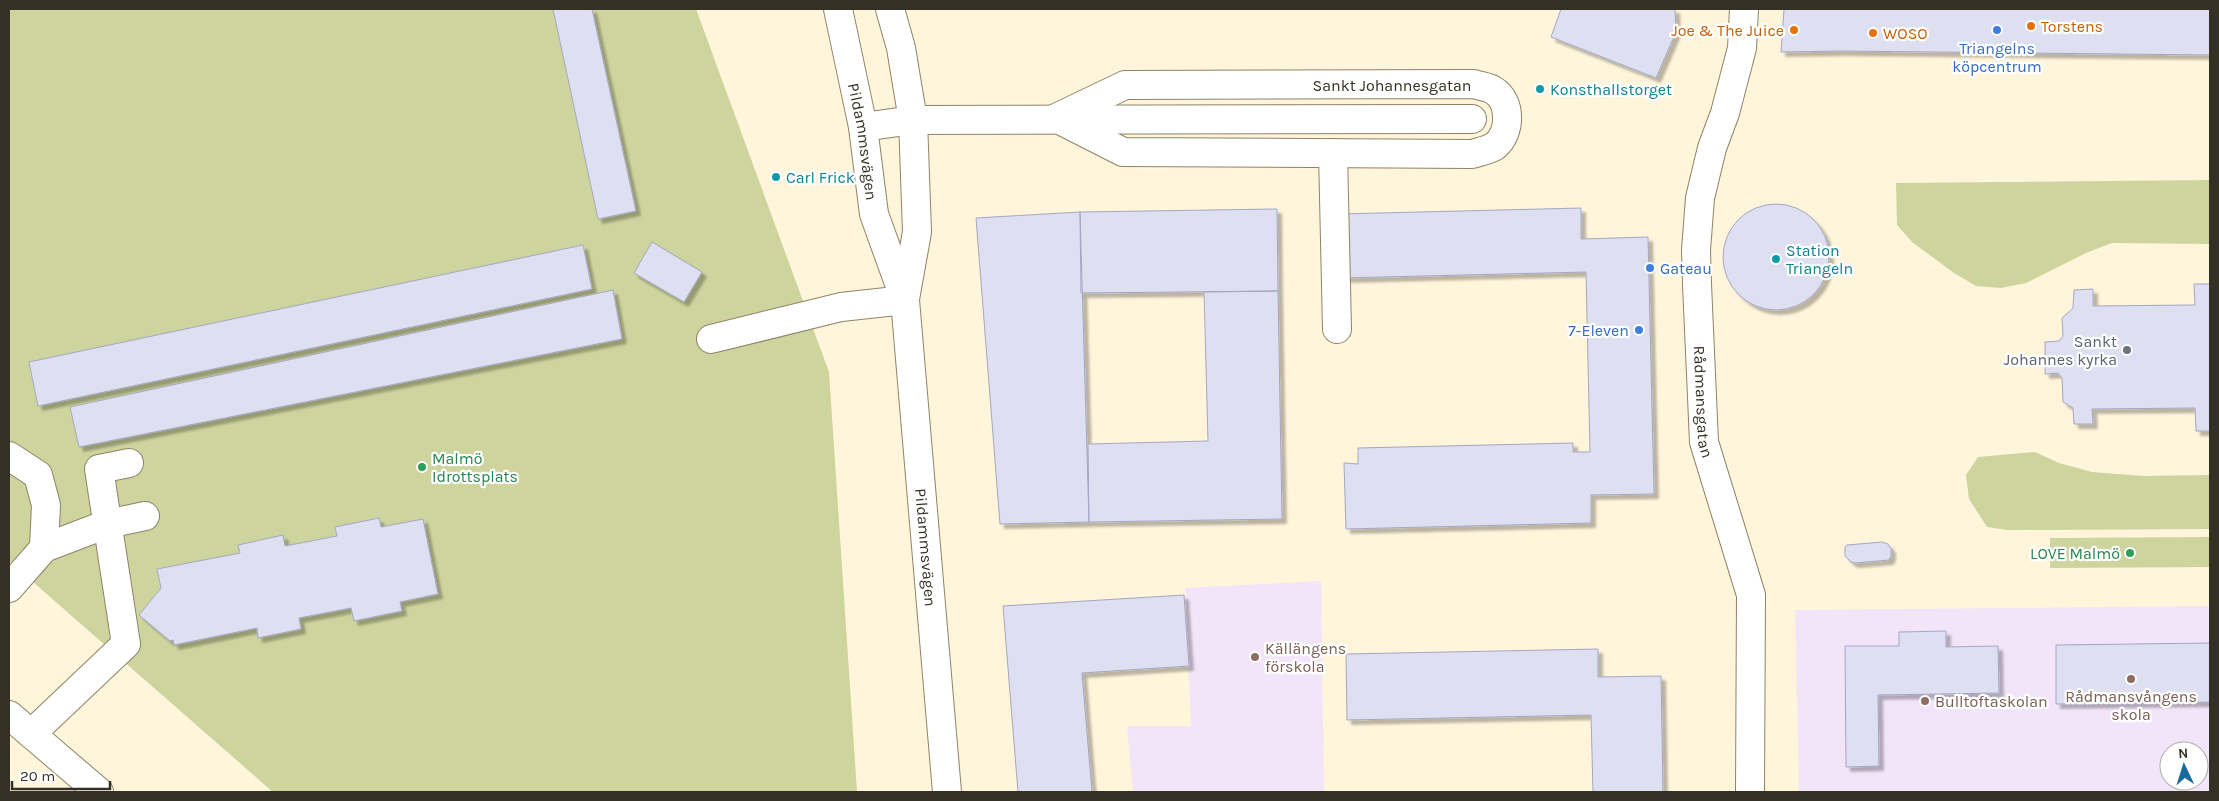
<svg xmlns="http://www.w3.org/2000/svg" width="2219" height="801" viewBox="0 0 2219 801" font-family="Karla,sans-serif">
<defs>
<filter id="shadow"><feDropShadow dx="4.5" dy="4.5" stdDeviation="1" flood-color="#0004"/></filter>
</defs>
<rect width="100%" height="100%" fill="#fef5db"/>
<!-- education -->
<path fill="#f2e5f9" fill-rule="evenodd" d="M1321,581l3,211h-191l-6,-66h64l-6,-138z
M2210,606v186h-411l-4,-182zM2169,751h30v30h-30z"/>
<!-- green -->
<path fill="#cdd49d" d="M9,9h687l133,363 28,420h-584l-264,-231z
M2210,180v64l-98,-1 -26,10 -60,30 -25,5 -25,-2 -22,-13 -42,-31 -15,-17 -1,-42z
M2035,452l24,11 33,9 51,4 67,-1v54l-203,1 -20,-3 -18,-28 -3,-24 12,-18z
M2210,537v30l-160,1v-30z"/>
<!-- building -->
<path fill="#dedff0" stroke="#a5a6c5" filter="url(#shadow)" d="M553,9h39l44,202 -38,8z
M1561,9h114l1,23 -20,46 -105,-41z
M1784,9h426v46l-368,-4 -61,1z
M1723 257a53 53 0 1 1 106 0a53 53 0 1 1-106 0Z
M1581,208v31l67,-2 6,257 -63,1v28l-245,6 -2,-66 14,1v-16l215,-5v9h17l-4,-180 -245,6 -2,-64z
M1277,209l1,82 -197,2 -1,-81z
M1080,212l9,310 -89,2 -24,-306z
M652,242l50,30 -18,30 -50,-29z
M583,245l9,44 -554,117 -9,-44z
M2194,284h16v147h-14l-1,-23 -103,1 1,15h-19l-1,-16 -10,-6 -1,-24 -4,-5 -13,1v-32l14,-1 4,-5 -1,-18 11,-10 1,-18 19,-1v17l102,-1z
M613,290l9,49 -543,108 -9,-40z
M1278,291l4,228 -193,3 -1,-78 120,-3 -4,-149z
M379,518l2,9 42,-8 15,75 -38,8 2,9 -48,10 -3,-13 -52,10 2,11 -43,9 -1,-10 -83,17 -1,-5 -3,1 -31,-26 22,-27 -4,-19 83,-16 -2,-8 45,-10 2,11 52,-10 -2,-9z
M1882,542l6,2 3,5v7l-2,4 -34,3 -4,-1 -6,-6v-9l2,-2z
M1184,595l5,71 -107,7 10,119h-74l-15,-186z
M1946,631v16l52,-1 1,47 -121,2 1,71 -33,1 -1,-121h54v-14z
M2210,643v59l-154,2v-59z
M1598,649v28l63,-1 2,116h-70l-2,-77 -244,5 -1,-66z"/>
<g fill="none" stroke-linecap="round" stroke-linejoin="round">
<defs>
<g id="minor">
<path id="s1" d="M1744,9l-2,39 -17,65 -13,35 -12,50 -4,52 1,34 7,158 47,153 -1,197"/>
<path d="M1474,84c6,2 14,3 19,6 19,11 18,43 2,56 -6,4 -17,6 -23,8l-349,-2 -67,-34 69,-33z"/>
<path d="M863,127l50,-7 559,-1"/>
<path d="M1333,153l4,176"/>
<path d="M711,339l130,-32 64,-7"/>
<path d="M9,456l29,19 8,30 -2,43"/>
<path d="M9,588l35,-40 63,-24 38,-8"/>
<path d="M9,715l90,77"/>
<path d="M31,734l95,-90 -27,-175 30,-6"/>
</g>
<g id="major">
<path id="s2" d="M838,9l25,118 11,87 31,86 42,492"/>
<path d="M890,9l11,39 12,72 4,112 -12,67"/>
</g>
</defs>
<!-- minor casing -->
<use href="#minor" stroke="#8e8366" stroke-width="30"/>
<!-- major casing -->
<use href="#major" stroke="#8e8366" stroke-width="30"/>
<!-- minor -->
<use href="#minor" stroke="#fff" stroke-width="28"/>
<!-- major -->
<use href="#major" stroke="#fff" stroke-width="28"/>
</g>
<!-- markers -->
<g fill="#e8710a" stroke="#fff" stroke-width="2">
<circle cx="2031" cy="26" r="5"/>
<circle cx="1794" cy="30" r="5"/>
<circle cx="1873" cy="33" r="5"/>
</g>
<g fill="#3f7fe0" stroke="#fff" stroke-width="2">
<circle cx="1997" cy="30" r="5"/>
<circle cx="1650" cy="268" r="5"/>
<circle cx="1639" cy="330" r="5"/>
</g>
<g fill="#0f9aa8" stroke="#fff" stroke-width="2">
<circle cx="1540" cy="89" r="5"/>
<circle cx="776" cy="177" r="5"/>
<circle cx="1776" cy="259" r="5"/>
</g>
<circle fill="#6b7280" stroke="#fff" stroke-width="2" cx="2127" cy="350" r="5"/>
<g fill="#2e9e5b" stroke="#fff" stroke-width="2">
<circle cx="422" cy="467" r="5"/>
<circle cx="2130" cy="553" r="5"/>
</g>
<g fill="#8d6e63" stroke="#fff" stroke-width="2">
<circle cx="1255" cy="657" r="5"/>
<circle cx="2131" cy="679" r="5"/>
<circle cx="1925" cy="701" r="5"/>
</g>
<g text-anchor="middle" stroke-width="4.5" stroke-linejoin="round" paint-order="stroke">
<!-- food labels -->
<g font-size="16" fill="#c56008" stroke="#fff" text-anchor="start">
<text x="2041" y="32">Torstens</text>
<text x="1784" y="36" text-anchor="end">Joe &amp; The Juice</text>
<text x="1883" y="39">WOSO</text>
</g>
<!-- shop labels -->
<g font-size="16" fill="#366cbe" stroke="#fff">
<text x="1997" y="54">Triangelns<tspan x="1997" dy="18">köpcentrum</tspan></text>
<text x="1660" y="274" text-anchor="start">Gateau</text>
<text x="1629" y="336" text-anchor="end">7-Eleven</text>
</g>
<!-- street labels -->
<g font-size="16" fill="#353024" stroke="#fff">
<text x="1392" y="91">Sankt Johannesgatan</text>
<text dy="6" stroke="none"><textPath href="#s2" startOffset="135">Pildammsvägen</textPath></text>
<text dy="6" stroke="none"><textPath href="#s1" startOffset="399">Rådmansgatan</textPath></text>
<text dy="6" stroke="none"><textPath href="#s2" startOffset="548">Pildammsvägen</textPath></text>
</g>
<!-- culture labels -->
<g font-size="16" fill="#0d838f" stroke="#fff" text-anchor="start">
<text x="1550" y="95">Konsthallstorget</text>
<text x="786" y="183">Carl Frick</text>
<text x="1786" y="256">Station<tspan x="1786" dy="18">Triangeln</tspan></text>
</g>
<!-- worship labels -->
<g font-size="16" fill="#5b616d" stroke="#fff" text-anchor="end">
<text x="2117" y="347">Sankt<tspan x="2117" dy="18">Johannes kyrka</tspan></text>
</g>
<!-- leisure labels -->
<g font-size="16" fill="#27864d" stroke="#fff" text-anchor="start">
<text x="432" y="464">Malmö<tspan x="432" dy="18">Idrottsplats</tspan></text>
<text x="2120" y="559" text-anchor="end">LOVE Malmö</text>
</g>
<!-- education labels -->
<g font-size="16" fill="#785e54" stroke="#fff" text-anchor="start">
<text x="1265" y="654">Källängens<tspan x="1265" dy="18">förskola</tspan></text>
<text x="2131" y="702" text-anchor="middle">Rådmansvångens<tspan x="2131" dy="18">skola</tspan></text>
<text x="1935" y="707">Bulltoftaskolan</text>
</g>
</g>
<!-- border -->
<rect width="2219" height="801" fill="none" stroke="#353024" stroke-width="20"/>
<!-- north arrow -->
<g transform="translate(2184 766) rotate(356)"><circle r="24" fill="#ffffff" stroke="#aeaca7"/>
<path d="M0-4L9 19L0 12L-9 19Z" fill="#196b9c"/>
<text y="-8" font-size="14" font-weight="bold" text-anchor="middle" fill="#353024">N</text>
</g>
<!-- scale -->
<path d="M12 781v8h98v-8" fill="none" stroke="#353024" stroke-width="2.5"/>
<text x="20" y="781" font-size="15" fill="#353024" stroke="#ffffff" stroke-width="4" paint-order="stroke">20 m</text>
</svg>
